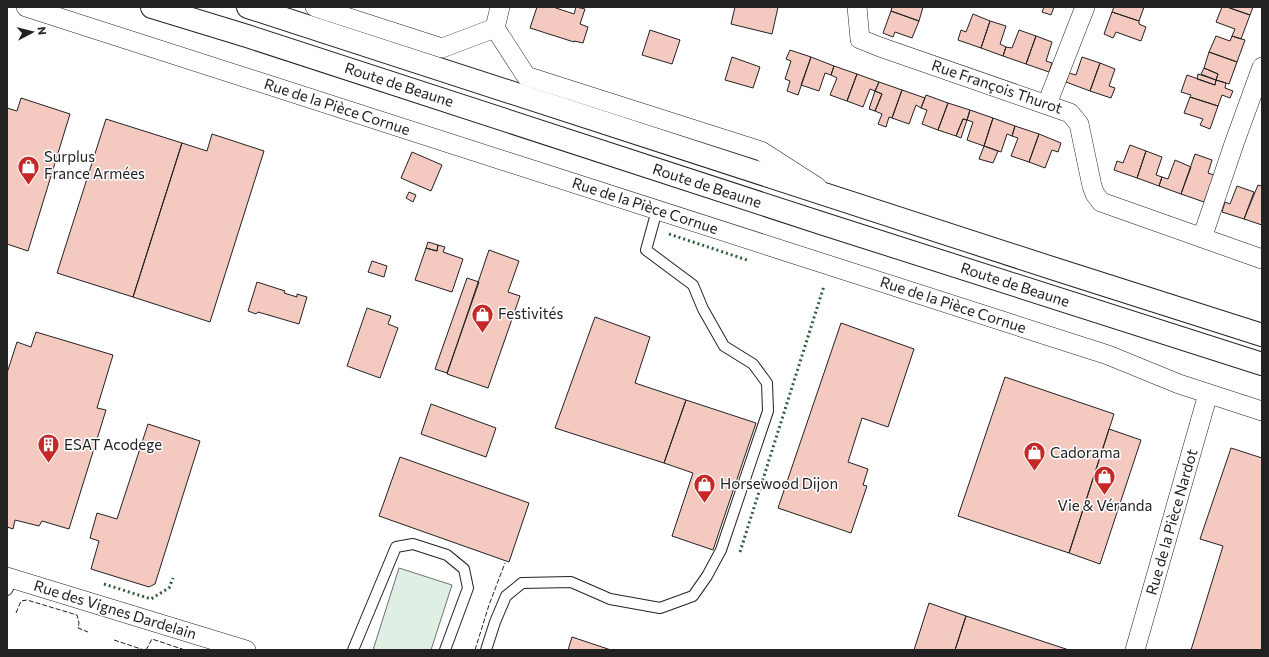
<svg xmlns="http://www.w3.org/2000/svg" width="1269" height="657" viewBox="0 0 1269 657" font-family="Commissioner,sans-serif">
<rect width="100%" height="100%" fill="#fff"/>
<!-- green -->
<path fill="#e0efe3" stroke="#6f6f6f" d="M399,568l53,17 -21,65h-58z"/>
<!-- building -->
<path fill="#f3c9c0" stroke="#222" d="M537,7h16l21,7 2,-7 9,2 -5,15 8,3 -5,16 -9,-2v1l-44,-14z
M735,7h43l-6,27 -41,-10z
M892,7h31l-4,14 -28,-10z
M1044,7h10l-3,8 -9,-3z
M1114,7h30l-5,14 -27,-9z
M1222,7h5l23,8 -9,24 -9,-3 3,-7 -19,-7z
M1227,7h26l-3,8z
M891,11l28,10 -7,17 -17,-6 -2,5 -10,-4z
M1112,12l27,9v3l7,3 -5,14 -25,-9 -3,6 -9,-4z
M973,14l17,7 -9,27 -23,-8 3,-10 5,2z
M990,21l16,5 -6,18 6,3 -3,9 -22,-8z
M650,30l30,10 -8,24 -30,-9z
M1019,30l17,6 -10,28 -23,-8 3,-9 6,1z
M1036,36l16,6 -6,19 6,2 -3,9 -23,-8z
M1216,36l14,5 2,-5 13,4 -8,22 -28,-10z
M790,50l21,7 -13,38 -11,-4 3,-10 -5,-2 6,-18 -5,-2z
M1209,52l28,10 -8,22 -13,-4 2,-6 -14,-6z
M732,57l28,10 -7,21 -28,-8z
M811,57l23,9 -3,9 -6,-2 -6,18 -18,-6z
M1082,57l18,6 -10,28 -24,-9 3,-9 7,2z
M1100,63l15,6 -6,17 6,2 -4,10 -21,-7z
M834,66l23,8 -10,27 -17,-6 7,-17 -6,-3z
M1204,68l14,6 -2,6 -15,-6z
M857,74l22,8 -4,9 -5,-2 -7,18 -16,-6z
M1198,74l18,6 -1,5 -18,-6z
M1187,75l28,10 1,-5 10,3 -1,5 8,3 -3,7 -8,-3 -4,11 -28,-9 1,-2 -10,-3z
M879,82l23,8 -10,28 -3,-1 -3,10 -8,-3 4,-10 -7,-3 7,-17 -7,-3z
M902,90l23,8 -4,10 -5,-3 -7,19 -17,-6z
M875,91l7,3 -7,17 -6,-2z
M926,95l22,8 -10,27 -16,-6 5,-14 -6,-2z
M1190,97l28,9 -8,23 -10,-4 3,-6 -19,-6z
M21,98l49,16 -42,137 -21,-7v-136l10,3z
M948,103l22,7 -3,10 -4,-1 -7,17 -18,-6z
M970,110l23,8 -9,28 -17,-6 6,-18 -6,-2z
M993,118l22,8 -3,10 -5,-2 -6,18 -17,-6z
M106,119l76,24 -49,154 -76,-24z
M963,119l4,1 -6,18 -5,-2z
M1015,126l24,8 -10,28 -18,-6 7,-18 -6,-2z
M212,134l52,17 -54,171 -77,-25 49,-154 25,8z
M1039,134l22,9 -3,9 -6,-2 -7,18 -16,-6z
M1130,145l16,6 -9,27 -23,-8 3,-9 6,2z
M984,146l14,5 -5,12 -14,-4z
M1146,151l16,6 -6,18 6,2 -3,9 -22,-8z
M412,152l30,13 -11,26 -30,-13z
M1195,154l17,6 -4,13 6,2 -10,27 -23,-8z
M1175,160l16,7 -10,27 -22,-8 3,-9 6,2z
M1258,185l4,1v39l-18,-6z
M1237,186l17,6 -10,27 -22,-7 3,-10 5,2z
M409,192l7,3 -3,7 -7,-4z
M428,242l10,3 -1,6 -11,-3z
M438,245l7,2 -2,5 20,7 -11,33 -37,-12 11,-32 11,3z
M489,250l30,11 -11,31 12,4 -32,92 -41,-14z
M372,261l15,5 -3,11 -16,-5z
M467,278l12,4 -32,91 -12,-4z
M257,282l28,9 -1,2 13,4v-3l10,3 -8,27 -41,-12 -2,2 -8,-3z
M367,308l24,8 -3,8 10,4 -18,50 -33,-12z
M595,317l55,20 -15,46 51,17 -22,63 -109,-35z
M841,323l73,26 -26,78 -26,-9 -14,44 20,7 -5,16 4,1 -16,47 -73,-25z
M36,332l77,23 -16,53 9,2 -37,119 -27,-8 -3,5 -24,-6 -2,9 -6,-2v-154l10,-31 14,5z
M1005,377l109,37 -45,139 -111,-37z
M686,400l70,23 -43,127 -41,-14 21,-63 -29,-10z
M431,404l65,24 -10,29 -65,-23z
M148,424l52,17 -45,143 -6,3 -58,-18 8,-28 -9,-3 7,-25 20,6z
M1109,429l32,11 -41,124 -31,-11z
M1231,448l31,10v192h-71l32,-104 -23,-7z
M400,457l129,46 -20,59 -130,-46z
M929,603l37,13 -11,34h-41z
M966,616l103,34h-114z
M572,637l39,13h-43z"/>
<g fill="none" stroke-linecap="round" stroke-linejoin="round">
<defs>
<path id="service" d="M7,590l6,-11
M353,650l43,-103 17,-3 34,11 17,14 4,19 -23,62
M486,650l9,-28 11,-26 16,-13 49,-1 39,17 50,9 33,-12 14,-20 14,-26 47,-139 -1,-28 -14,-19 -29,-18 -21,-37 -10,-24 -47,-35 11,-40"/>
<path id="minor" d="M26,7l1082,348 71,29 83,27
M315,7l127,41 53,-20
M857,7l3,32 20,8 190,66 9,11 13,62 3,8 6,8 161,57
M495,28l31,48 235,75 56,36
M495,28l5,-21
M1047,104l38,-97
M1202,238l33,-97 27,-74
M7,577l239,73
M1135,650l73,-256"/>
<path id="primary" d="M152,7l95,29 577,188 438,140
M248,7l810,263 204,65"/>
</defs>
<!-- service casing -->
<use href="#service" stroke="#222" stroke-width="12"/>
<!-- minor casing -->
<use href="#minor" stroke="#222" stroke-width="20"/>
<!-- primary casing -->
<use href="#primary" stroke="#222" stroke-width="24"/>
<!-- service -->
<use href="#service" stroke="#fff" stroke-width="10"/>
<!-- minor -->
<use href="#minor" stroke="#fff" stroke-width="19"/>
<!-- primary -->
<use href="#primary" stroke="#fff" stroke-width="22"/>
<!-- hedge -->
<path stroke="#2f5e38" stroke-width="3" stroke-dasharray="2 3" stroke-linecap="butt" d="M669,234l78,26
M740,552l84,-266
M104,584l47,15 18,-11 4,-10"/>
<!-- fence -->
<path stroke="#222" stroke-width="1" stroke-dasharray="5 2" stroke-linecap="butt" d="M16,613l5,-12 6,-1 50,15 2,8 -1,5 10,4
M114,640l30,10
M146,650l6,-11 33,11
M475,650l14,-45 16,-42"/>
</g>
<!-- icons -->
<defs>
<symbol id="shop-pin" viewBox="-11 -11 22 30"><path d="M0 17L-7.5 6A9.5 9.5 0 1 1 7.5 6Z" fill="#c62828" stroke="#fff"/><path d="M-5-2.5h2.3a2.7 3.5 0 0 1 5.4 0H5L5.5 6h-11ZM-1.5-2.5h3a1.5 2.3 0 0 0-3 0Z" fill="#fff"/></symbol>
<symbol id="building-pin" viewBox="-11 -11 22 30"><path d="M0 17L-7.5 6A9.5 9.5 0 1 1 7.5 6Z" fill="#c62828" stroke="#fff"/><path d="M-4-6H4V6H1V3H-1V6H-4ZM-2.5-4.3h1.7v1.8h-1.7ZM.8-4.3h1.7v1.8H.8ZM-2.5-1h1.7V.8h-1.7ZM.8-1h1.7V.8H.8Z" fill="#fff"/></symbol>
</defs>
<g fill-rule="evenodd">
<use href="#shop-pin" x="16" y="154" width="25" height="34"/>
<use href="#shop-pin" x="470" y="302" width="25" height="34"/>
<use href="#building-pin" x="36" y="432" width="25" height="34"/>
<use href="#shop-pin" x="1022" y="440" width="25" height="34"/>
<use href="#shop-pin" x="1092" y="464" width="25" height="34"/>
<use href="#shop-pin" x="692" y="472" width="25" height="34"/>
</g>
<g text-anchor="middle" stroke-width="3" stroke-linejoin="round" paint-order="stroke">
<!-- street labels -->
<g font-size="15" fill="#222" stroke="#fff">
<text transform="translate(399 85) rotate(18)" y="5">Route de Beaune</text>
<text transform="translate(997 87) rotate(19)" y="5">Rue François Thurot</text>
<text transform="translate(337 107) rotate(18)" y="5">Rue de la Pièce Cornue</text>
<text transform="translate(707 186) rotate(18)" y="5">Route de Beaune</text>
<text transform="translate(645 206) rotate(18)" y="5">Rue de la Pièce Cornue</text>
<text transform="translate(1015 285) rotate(18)" y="5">Route de Beaune</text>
<text transform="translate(953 305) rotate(18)" y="5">Rue de la Pièce Cornue</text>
<text transform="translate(1172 522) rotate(-74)" y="5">Rue de la Pièce Nardot</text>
<text transform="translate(115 610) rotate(17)" y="5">Rue des Vignes Dardelain</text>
</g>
<!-- poi labels -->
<g font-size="15" fill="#222" stroke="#fff" text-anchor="start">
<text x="44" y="162">Surplus<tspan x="44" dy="17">France Armées</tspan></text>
<text x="498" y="319">Festivités</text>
<text x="64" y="450">ESAT Acodege</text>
<text x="1050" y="458">Cadorama</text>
<text x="720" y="489">Horsewood Dijon</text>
<text x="1105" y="511" text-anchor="middle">Vie &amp; Véranda</text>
</g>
</g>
<!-- border -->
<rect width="1269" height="657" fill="none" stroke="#222222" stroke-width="16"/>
<!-- north arrow -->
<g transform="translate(32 32) rotate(83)" stroke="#ffffff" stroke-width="3" paint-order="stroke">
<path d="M0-3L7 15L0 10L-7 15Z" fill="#222222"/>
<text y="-6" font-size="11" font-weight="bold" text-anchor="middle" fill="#222222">N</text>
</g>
</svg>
